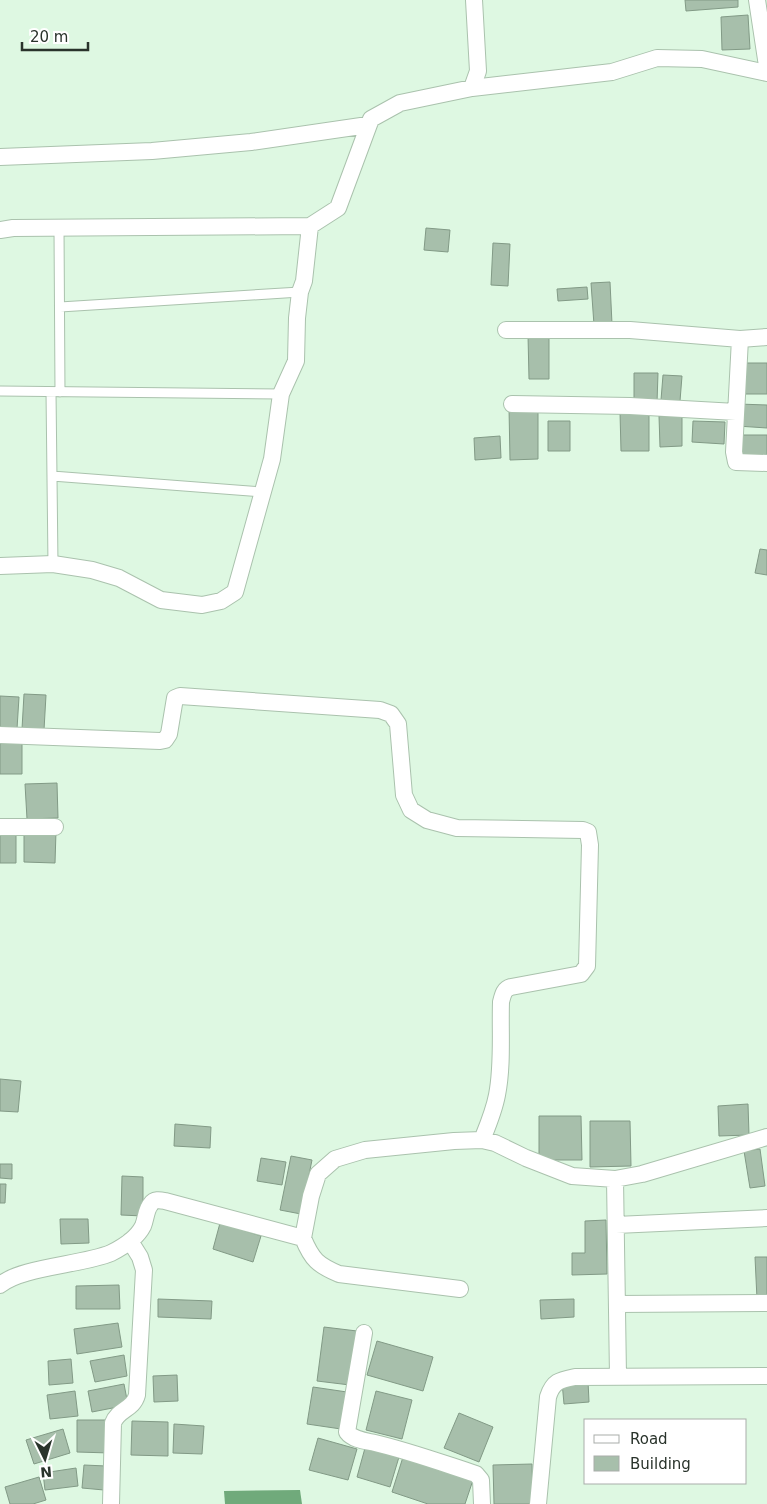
<svg xmlns="http://www.w3.org/2000/svg" width="767" height="1504" viewBox="0 0 767 1504" font-family="'DejaVu Sans',sans-serif">
<rect width="100%" height="100%" fill="#def8e2"/>
<!-- water -->
<path fill="#70aa7b" d="M300,1490l2,14h-77l-1,-13z"/>
<!-- building -->
<path fill="#a7bfab" stroke="#829a86" d="M685,0h53v7l-52,4z
M748,15l2,34 -28,1 -1,-33z
M426,228l24,2 -2,22 -24,-2z
M493,243l17,1 -2,42 -17,-1z
M610,282l2,42 -18,1 -3,-42z
M587,287l1,12 -30,2 -1,-12z
M528,335h21v44h-20z
M745,363h22v31h-23z
M634,373h24l-1,30h-23z
M663,375l19,1 -2,25 -19,-1z
M738,404l29,1v23l-30,-2z
M509,408h29v51l-28,1z
M649,411v40h-28l-1,-39z
M659,416h23v30l-22,1z
M548,421h22v30h-22z
M693,421l32,1 -1,22 -32,-2z
M739,435h28v23h-28z
M500,436l1,22 -26,2 -1,-22z
M760,549l7,1v25l-12,-2z
M24,694l22,1 -2,35 -22,-1z
M0,696l19,1 -2,32 -17,-1z
M0,742l22,1v31h-22z
M57,783l1,35 -31,1 -2,-35z
M0,830h16v33h-16z
M24,831h32l-1,32 -31,-1z
M0,1079l21,2 -3,31 -18,-1z
M748,1104l1,31 -30,1 -1,-30z
M539,1116h42l1,44h-43z
M590,1121h40l1,45 -41,1z
M175,1124l36,3 -1,21 -36,-2z
M760,1149l5,37 -15,2 -6,-37z
M291,1156l21,4 -11,54 -21,-4z
M261,1158l25,4 -4,23 -25,-4z
M0,1164h12v15l-12,-1z
M122,1176l21,1v39l-22,-1z
M0,1184h6l-1,19h-5z
M60,1219h28l1,24 -28,1z
M606,1220l1,54 -35,1v-22h13v-32z
M220,1223l41,13 -8,26 -40,-13z
M755,1257h12v41l-10,1z
M119,1285l1,24h-44v-23z
M158,1299l54,2 -1,18 -53,-2z
M574,1299v18l-33,2 -1,-19z
M118,1323l4,24 -45,7 -3,-25z
M324,1327l33,4 -7,54 -33,-4z
M377,1341l56,16 -10,34 -56,-16z
M124,1355l3,21 -32,6 -5,-21z
M71,1359l2,24 -24,2 -1,-24z
M177,1375l1,26 -24,1 -1,-26z
M588,1381l1,21 -25,2 -2,-22z
M124,1384l4,21 -36,7 -4,-21z
M313,1387l34,5 -6,37 -34,-5z
M75,1391l3,25 -28,3 -3,-24z
M376,1391l36,9 -10,39 -36,-9z
M459,1413l34,14 -14,35 -35,-14z
M77,1420h33v33l-33,-1z
M132,1421l36,1v34l-37,-1z
M174,1424l30,2 -2,28 -29,-1z
M63,1429l7,24 -36,11 -8,-24z
M318,1438l39,11 -9,31 -39,-10z
M365,1448l34,9 -9,30 -33,-10z
M403,1457l70,23 -8,24h-37l-36,-12z
M532,1464l1,40h-39l-1,-39z
M84,1465l22,1 -2,24 -22,-2z
M76,1468l2,18 -33,4 -2,-17z
M39,1477l7,23 -13,4h-23l-5,-17z"/>
<g fill="none" stroke-linecap="round" stroke-linejoin="round">
<defs>
<path id="lane" d="M59,228l1,164
M60,307l240,-15
M0,391l281,3
M51,392l2,172
M52,476l210,16"/>
<path id="street" d="M757,0l10,66
M472,88l6,-17 -4,-71
M0,157l152,-6 99,-9 117,-17
M0,230l13,-2 297,-2
M506,330h124l110,9
M767,337l-27,2 -6,113 2,10 31,1
M512,404l118,2 106,6
M0,566l53,-2 39,6 27,8 42,22 41,5 19,-4 14,-9 37,-133 9,-65 15,-33 1,-43 3,-26 4,-11 6,-55 28,-18 33,-89 29,-16 72,-15 140,-16 45,-14 45,1 65,14
M0,735l160,6 5,-1 4,-6 6,-36 5,-2 200,14 11,4 7,10 6,71 7,15 16,10 30,8 126,2 5,2 2,13 -3,121 -6,8 -70,13c-7,2 -8,7 -10,15 -1,30 2,63 -4,93 -3,16 -9,30 -15,45
M0,827h55
M615,1179l3,197
M616,1225l151,-7
M303,1238c9,22 15,27 36,36l121,15
M0,1285c21,-18 82,-20 111,-32 12,-6 26,-15 32,-27 3,-7 3,-17 8,-22 3,-5 9,-4 14,-3l138,37 8,-42 7,-22 17,-15 30,-9 89,-9 28,-1 13,3 31,15 46,18 43,3 27,-5 125,-37
M617,1304l150,-1
M364,1333l-17,99c6,8 19,9 28,11 34,8 67,20 101,31l5,6 1,24
M111,1504l2,-81c5,-14 20,-13 24,-28l7,-125 -4,-13 -10,-16
M538,1504l10,-107c5,-16 12,-17 27,-20l192,-1"/>
</defs>
<!-- lane casing -->
<use href="#lane" stroke="#aac2ad" stroke-width="11"/>
<!-- street casing -->
<use href="#street" stroke="#aac2ad" stroke-width="18"/>
<!-- lane -->
<use href="#lane" stroke="#fff" stroke-width="9"/>
<!-- street -->
<use href="#street" stroke="#fff" stroke-width="16"/>
</g>
<!-- legend -->
<rect x="584" y="1419" width="162" height="65" fill="#ffffff" stroke="#a9adaa"/>
<rect x="594" y="1435" width="25" height="8" fill="#ffffff" stroke="#a9adaa"/>
<text x="630" y="1444" font-size="15" fill="#29332b">Road</text>
<rect x="594" y="1456" width="25" height="15" fill="#a7bfab" stroke="#a9adaa"/>
<text x="630" y="1469" font-size="15" fill="#29332b">Building</text>
<!-- north arrow -->
<g transform="translate(45 1459) rotate(175)" stroke="#ffffff" stroke-width="4" paint-order="stroke">
<path d="M0-4L9 19L0 12L-9 19Z" fill="#29332b"/>
<text y="-8" font-size="14" font-weight="bold" text-anchor="middle" fill="#29332b">N</text>
</g>
<!-- scale -->
<path d="M22 42v8h66v-8" fill="none" stroke="#29332b" stroke-width="2.5"/>
<text x="30" y="42" font-size="15" fill="#29332b" stroke="#ffffff" stroke-width="4" paint-order="stroke">20 m</text>
</svg>
